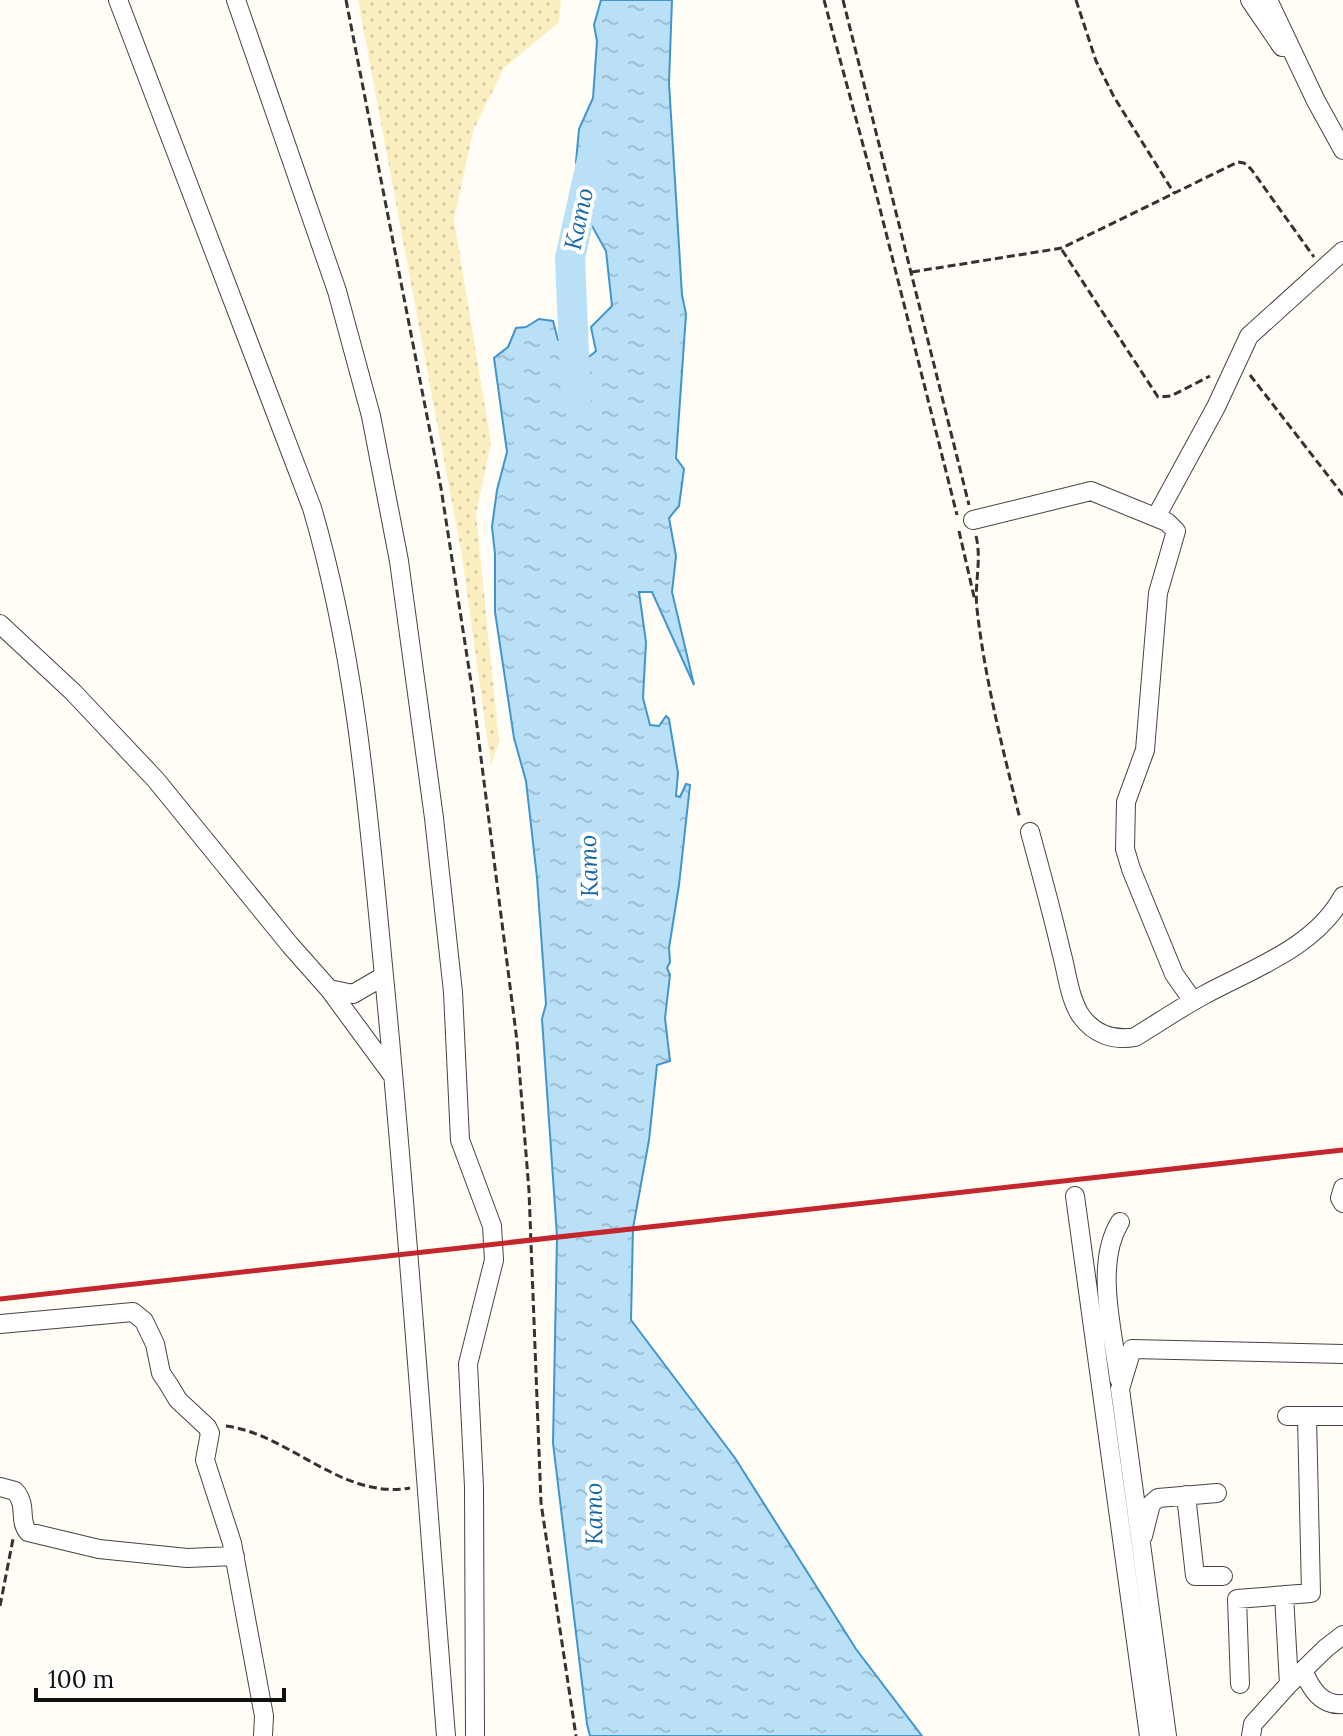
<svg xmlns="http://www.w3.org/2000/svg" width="1343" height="1736" viewBox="0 0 1343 1736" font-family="Lora,serif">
<defs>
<pattern id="sand-dots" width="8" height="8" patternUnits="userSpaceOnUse" patternTransform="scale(2)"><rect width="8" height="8" fill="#fbeec1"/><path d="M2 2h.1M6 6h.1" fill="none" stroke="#d6cba5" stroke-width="1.8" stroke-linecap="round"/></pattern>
<pattern id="water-ripples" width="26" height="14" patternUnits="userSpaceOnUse" patternTransform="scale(2)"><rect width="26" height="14" fill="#b9e0f7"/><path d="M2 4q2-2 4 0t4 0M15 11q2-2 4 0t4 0" fill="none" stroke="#9ebfd3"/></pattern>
</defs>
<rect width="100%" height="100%" fill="#fffdf5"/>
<!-- sand -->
<path fill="url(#sand-dots)" d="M358,0h203l-2,22 -55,46 -31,63 -19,89 37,223 -15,71 23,228 -8,23 -29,-209z"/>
<!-- water -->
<path fill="url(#water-ripples)" stroke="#3f96cf" stroke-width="2" d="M601,0h71l-3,83 13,212 4,19 -10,144 8,11 -5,37 -10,12 7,38 -4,36 22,93 -42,-93h-13l7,50 -3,56 7,27 9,1 7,-10 3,3 9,54 -2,23 4,1 6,-13 4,1 -11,100 -10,63 1,14 -3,6 3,7 -5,43 5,43 -13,4 -8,75 -16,88 -2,92 104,138 121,191 66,87h-332l-3,-12 -34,-281 4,-207 -15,-217 4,-15 -9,-126 -11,-97 -12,-43 -19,-126v-58l-3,-27 5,-37 10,-38 -13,-94 14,-11 8,-19 10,-1 13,-8 14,2 5,19 8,-1v17l18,5 12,-10 -5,-24 21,-21 -6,-55 -14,-25 -16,-64 3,-33 14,-31 4,-57 -3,-16z"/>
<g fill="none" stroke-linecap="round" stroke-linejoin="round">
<!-- river -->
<path stroke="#b9e0f7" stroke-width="30" d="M576,400l-6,-142 23,-103"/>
<defs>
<path id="minor" d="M118,0l194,508c46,156 57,317 73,478 24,250 41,500 61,750
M236,0l101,291 34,125 28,145 35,257 19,174 7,148 32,86 2,34 -26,104 6,123 1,249
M1250,0l32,47
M1268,0l48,101 27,49
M1156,517l60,-110 33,-71 94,-85
M973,520l118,-29 76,31 9,9 -18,62 -13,157 -19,52 -1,47 6,20 43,105 19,27
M0,624l73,68 83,88 134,165 39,44 64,87
M1030,832c11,40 22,80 31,119 6,21 8,47 20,65 13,18 32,25 54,21 23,-14 45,-29 69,-42 48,-26 112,-48 139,-99
M329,989l24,5 31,-18
M1343,1188l-3,10 3,5
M1075,1196l74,540
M0,1324l133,-12 11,9 11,23 6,29 8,12 9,15 29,27 3,6 -5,27 27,83 32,173 -1,20
M1119,1379c-6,-48 -25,-115 1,-157
M1287,1416h56
M0,1487l15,4c13,15 3,29 13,41l71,17 88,9 48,-2
M1186,1495l9,81h28
M1143,1536l8,-32 7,-6 59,-5
M1284,1595l5,89
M1303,1670c8,19 18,36 40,34
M1240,1684l-3,-85 74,-6 -4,-177
M1167,1736l-47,-347 12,-40 211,5
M1251,1736l2,-12 36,-40 37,-36 17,-13"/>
</defs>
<!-- minor casing -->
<use href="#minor" stroke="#444" stroke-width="20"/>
<!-- path -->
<path stroke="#333" stroke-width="3" stroke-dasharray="8 4" stroke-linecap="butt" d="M346,0l95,488 32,207 44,346 12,150 12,312 35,233
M824,0l52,193 81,322
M843,0l126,505
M1076,0l20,61 18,36 60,96
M1062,250l96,147 13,-1 39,-20
M912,272l150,-24 176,-86 6,1 7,6 63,88
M1250,375l93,120
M959,531l16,70
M976,536c6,24 -2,48 1,73 8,71 26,141 43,210
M226,1426c63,8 116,74 184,62
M0,1606l13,-67"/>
<!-- minor -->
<use href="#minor" stroke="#fff" stroke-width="18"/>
<!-- rail -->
<path stroke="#c4262e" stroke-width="5" d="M0,1299l1343,-149"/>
</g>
<g text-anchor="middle" stroke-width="8" stroke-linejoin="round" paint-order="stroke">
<!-- water labels -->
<g font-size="24" font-style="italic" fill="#1768a6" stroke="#fff">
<text transform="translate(579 219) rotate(-78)" y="8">Kamo</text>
<text transform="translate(589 866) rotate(-92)" y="8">Kamo</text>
<text transform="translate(594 1514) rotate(-91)" y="8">Kamo</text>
</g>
</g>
<!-- scale -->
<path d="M36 1688v12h248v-12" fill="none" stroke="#111111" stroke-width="4"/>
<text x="48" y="1688" font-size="24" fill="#111111" stroke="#ffffff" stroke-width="6" paint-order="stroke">100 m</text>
</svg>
